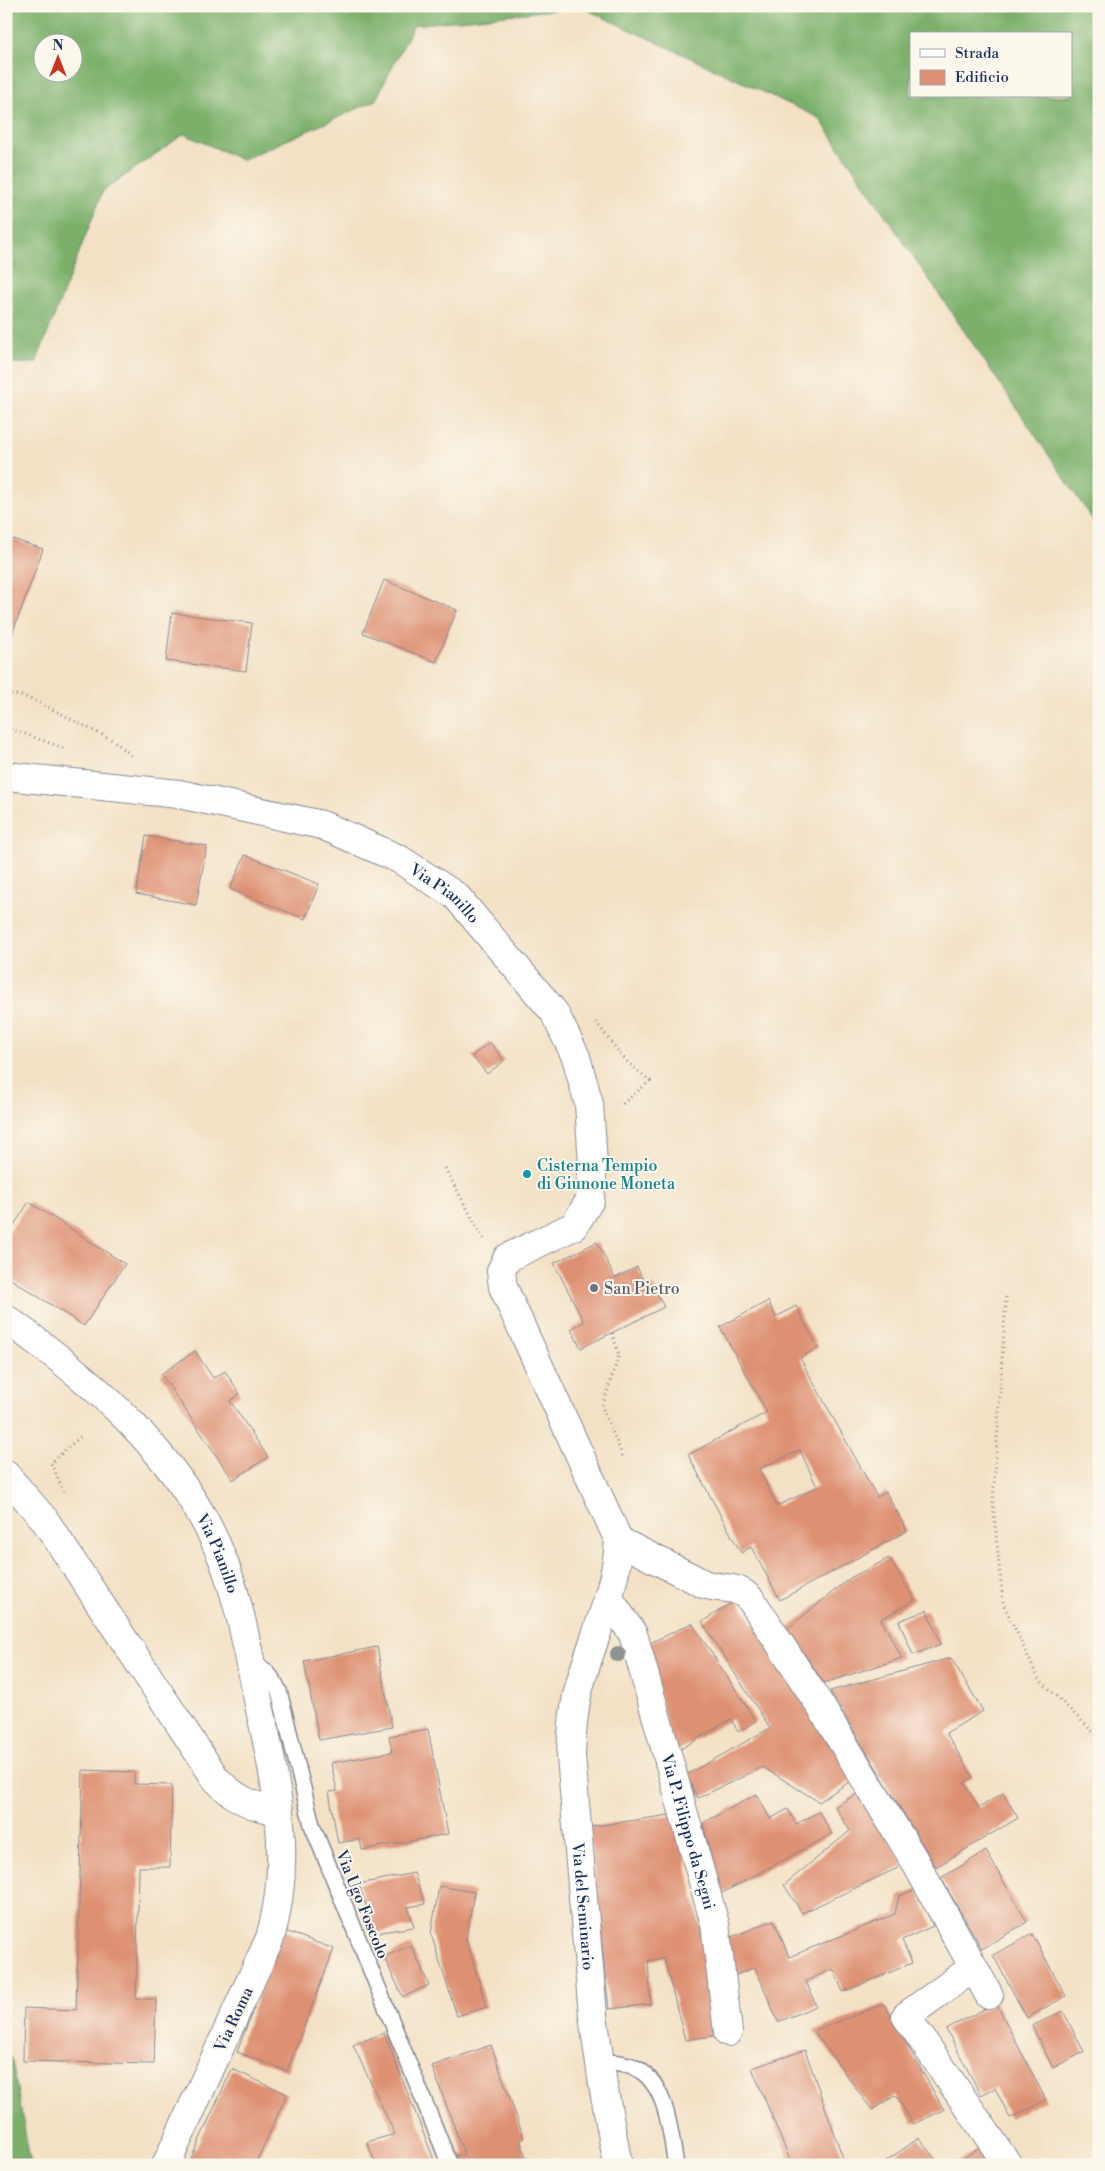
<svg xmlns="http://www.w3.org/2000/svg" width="1105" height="2171" viewBox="0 0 1105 2171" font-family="'Libre Bodoni',serif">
<rect width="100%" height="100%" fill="#fbf7ec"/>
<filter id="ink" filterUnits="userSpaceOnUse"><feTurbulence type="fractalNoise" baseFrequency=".02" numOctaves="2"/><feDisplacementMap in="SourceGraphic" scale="10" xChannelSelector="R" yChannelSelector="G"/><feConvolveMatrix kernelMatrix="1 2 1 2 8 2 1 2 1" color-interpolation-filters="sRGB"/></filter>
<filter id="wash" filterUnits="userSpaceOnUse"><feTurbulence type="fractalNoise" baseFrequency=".0096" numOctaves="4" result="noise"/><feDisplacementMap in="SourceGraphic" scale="20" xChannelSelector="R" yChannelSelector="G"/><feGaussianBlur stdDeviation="1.12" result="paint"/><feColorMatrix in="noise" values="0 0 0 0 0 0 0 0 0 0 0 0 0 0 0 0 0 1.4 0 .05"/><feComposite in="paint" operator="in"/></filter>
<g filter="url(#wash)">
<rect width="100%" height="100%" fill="#f3e1c5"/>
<!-- forest -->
<path fill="#7bb06b" stroke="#4b7064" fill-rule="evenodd" d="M6,6h1093v523l-280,-411 -238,-111 -167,18 -39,76 -133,59 -58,-26 -81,57 -67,172h-30zM911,34h160v62h-160zM42,42h30v30h-30z
M6,2046l6,15 19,104h-25z"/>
<g id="blocks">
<!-- building -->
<path fill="#de9072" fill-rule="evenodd" d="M6,537l37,12 -33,91 -4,-1z
M384,580l73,30 -21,52 -73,-29z
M172,613l80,10 -6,48 -80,-10z
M146,836l61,10 -11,59 -60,-11z
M245,855l74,29 -14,35 -75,-30z
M490,1042l14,19 -17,13 -15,-18z
M29,1202l96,62 -41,62 -78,-50v-39z
M597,1242l18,36 22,-11 10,21 6,-3 11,22 -83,41 -10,-19 13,-7 -30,-59z
M768,1301l8,16 20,-11 22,42 -18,10 77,139 9,-5 21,39 -127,69 -29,-53 -10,6 -53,-98 79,-43 -47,-85zM800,1450l17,37 -40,19 -18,-37z
M195,1351l18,27 12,-7 15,23 -10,7 38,56 -35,23 -72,-106z
M889,1558l26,42 -34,19 21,39 -78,25 -37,-54 63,-51z
M737,1599l118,179 -36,24 -56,-35 -65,31 -12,-23 84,-47 -68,-106z
M927,1610l14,34 -28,11 -14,-34z
M692,1623l64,98 -18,11 -7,-13 -57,34 -28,-108z
M377,1647l15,80 -73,13 -15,-79z
M951,1658l32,53 -37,22 27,44 -9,6 15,25 24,-15 15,25 -82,49 -106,-176z
M428,1729l20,105 -86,16 -2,-11 -22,4 -9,-51 8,-1 -6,-28 61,-11 -3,-16z
M83,1770l51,2v12l38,1 -2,82h-31l-3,132h20l-2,65 -131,-3 1,-53 52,2z
M860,1792l44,73 -102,48 -18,-28 66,-54 -15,-24z
M757,1794l13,25 18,-10 8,15 23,-12 13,22 -112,60 -17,-71z
M676,1814l29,136 13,85 -33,5 -21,-82 -16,3 3,43 -42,5 -20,-182z
M986,1851l41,71 -45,27 -41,-71z
M414,1873l11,31 -17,3 6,20 -39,6 -16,-49z
M439,1886l35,6 -8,47 21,68 -30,9 -26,-82z
M917,1889l16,37 -31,14 10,23 -69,29 -10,-23 -27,12 10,25 -38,16 -23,-55 -29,12 -2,-39 50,-20 15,37 106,-43 4,-18z
M283,1930l51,19 -47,122 -50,-19z
M1032,1934l34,62 -39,22 -34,-63z
M411,1945l18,40 -26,12 -19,-40z
M996,2003l50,97 -36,18 -15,-30 -14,7 -35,-66z
M884,2004l60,106 -31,14 -17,-29 -24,15 -58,-79z
M1063,2011l21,41 -31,16 -21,-42z
M384,2033l52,132h-60l-9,-23 28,-8 -42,-89z
M491,2045l33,93 -4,2 9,25h-70l-3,-9 8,-2 -32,-88z
M805,2050l40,114 -53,1 -40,-97z
M232,2069l55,25 -32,71h-67z
M919,2138l21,27h-60z
M982,2146l13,19h-42z"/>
</g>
</g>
<g filter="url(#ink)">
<use href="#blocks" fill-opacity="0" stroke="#878892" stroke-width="1"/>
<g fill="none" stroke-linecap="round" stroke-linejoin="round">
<defs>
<path id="service" d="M249,1661c16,7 23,15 30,30l33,134 138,340
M600,2062c11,0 24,0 34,5 34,16 36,66 42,98"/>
<g id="minor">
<path id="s1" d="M6,776l173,18 143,31 77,34 57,37 98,116 22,45 13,47 4,60 -3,36 -16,26 -67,32 -6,13 2,16 116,254c-3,51 -27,98 -40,147 -6,22 -7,45 -8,68l22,259 10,70 15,80"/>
<path id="s2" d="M6,1319c88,62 177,139 217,241 19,49 27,103 38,154 17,74 31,150 9,224l-104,227"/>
<path d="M6,1475l38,44 172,260c18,19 37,29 63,31"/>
<path d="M619,1541l85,43c21,7 32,-1 48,17l69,106 92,151 76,137"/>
<path id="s3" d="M608,1597l25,37 82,290 13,108"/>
<path d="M973,1968l-67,48 102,149"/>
</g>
</defs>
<!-- service casing -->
<use href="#service" stroke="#878892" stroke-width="18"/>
<!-- minor casing -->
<use href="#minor" stroke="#878892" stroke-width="30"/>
<!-- path -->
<path stroke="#878892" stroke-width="3" stroke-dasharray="1 4" stroke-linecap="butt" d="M6,693l24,5 84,43 20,17
M6,727l60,22
M596,1022l29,38 25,21 -30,25
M445,1168l39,72
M1006,1297l-13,206 10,100 35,75 61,60
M612,1333l7,22 -17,52 21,50
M64,1492l-13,-29 30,-27"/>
<!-- service -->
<use href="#service" stroke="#fff" stroke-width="15"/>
<!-- minor -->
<use href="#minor" stroke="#fff" stroke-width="28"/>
</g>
<!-- trees -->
<circle fill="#8e9590" cx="618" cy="1654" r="8"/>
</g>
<!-- markers -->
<circle fill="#0f9aa8" stroke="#fbf7ec" stroke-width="2" cx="527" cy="1174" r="5"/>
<circle fill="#6b7280" stroke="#fbf7ec" stroke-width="2" cx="594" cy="1288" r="5"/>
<g text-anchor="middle" stroke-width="4" stroke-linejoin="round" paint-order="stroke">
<!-- street labels -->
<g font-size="16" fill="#1b2f5e" stroke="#fbf7ec">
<text dy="6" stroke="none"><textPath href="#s1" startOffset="462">Via Pianillo</textPath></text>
<text dy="6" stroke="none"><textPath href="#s2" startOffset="321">Via Pianillo</textPath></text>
<text dy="6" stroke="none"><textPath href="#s3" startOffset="250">Via P. Filippo da Segni</textPath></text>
<text transform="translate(363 1904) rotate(68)" y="6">Via Ugo Foscolo</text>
<text dy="6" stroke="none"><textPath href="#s1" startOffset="1606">Via del Seminario</textPath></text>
<text transform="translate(233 2019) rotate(-65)" y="6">Via Roma</text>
</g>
<!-- culture labels -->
<g font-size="16" fill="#0d838f" stroke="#fbf7ec" text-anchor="start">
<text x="537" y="1171">Cisterna Tempio<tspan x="537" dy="18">di Giunone Moneta</tspan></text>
</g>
<!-- worship labels -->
<g font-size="16" fill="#5b616d" stroke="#fbf7ec" text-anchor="start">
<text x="604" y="1294">San Pietro</text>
</g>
</g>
<!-- margin -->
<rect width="1105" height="2171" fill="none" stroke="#fbf7ec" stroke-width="25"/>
<!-- legend -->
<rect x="910" y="32" width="162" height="65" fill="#fbf7ec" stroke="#a1a7b3"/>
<rect x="920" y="49" width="25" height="8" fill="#ffffff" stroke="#a1a7b3"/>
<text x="955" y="58" font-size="15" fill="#1b2f5e">Strada</text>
<rect x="920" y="70" width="25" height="15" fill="#de9072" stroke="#a1a7b3"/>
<text x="955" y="82" font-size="15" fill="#1b2f5e">Edificio</text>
<!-- north arrow -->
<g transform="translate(58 58)"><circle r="24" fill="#fbf7ec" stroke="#a1a7b3"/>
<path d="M0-4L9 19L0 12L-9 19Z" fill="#c8321e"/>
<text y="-8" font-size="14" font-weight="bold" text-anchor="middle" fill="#1b2f5e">N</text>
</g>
</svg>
